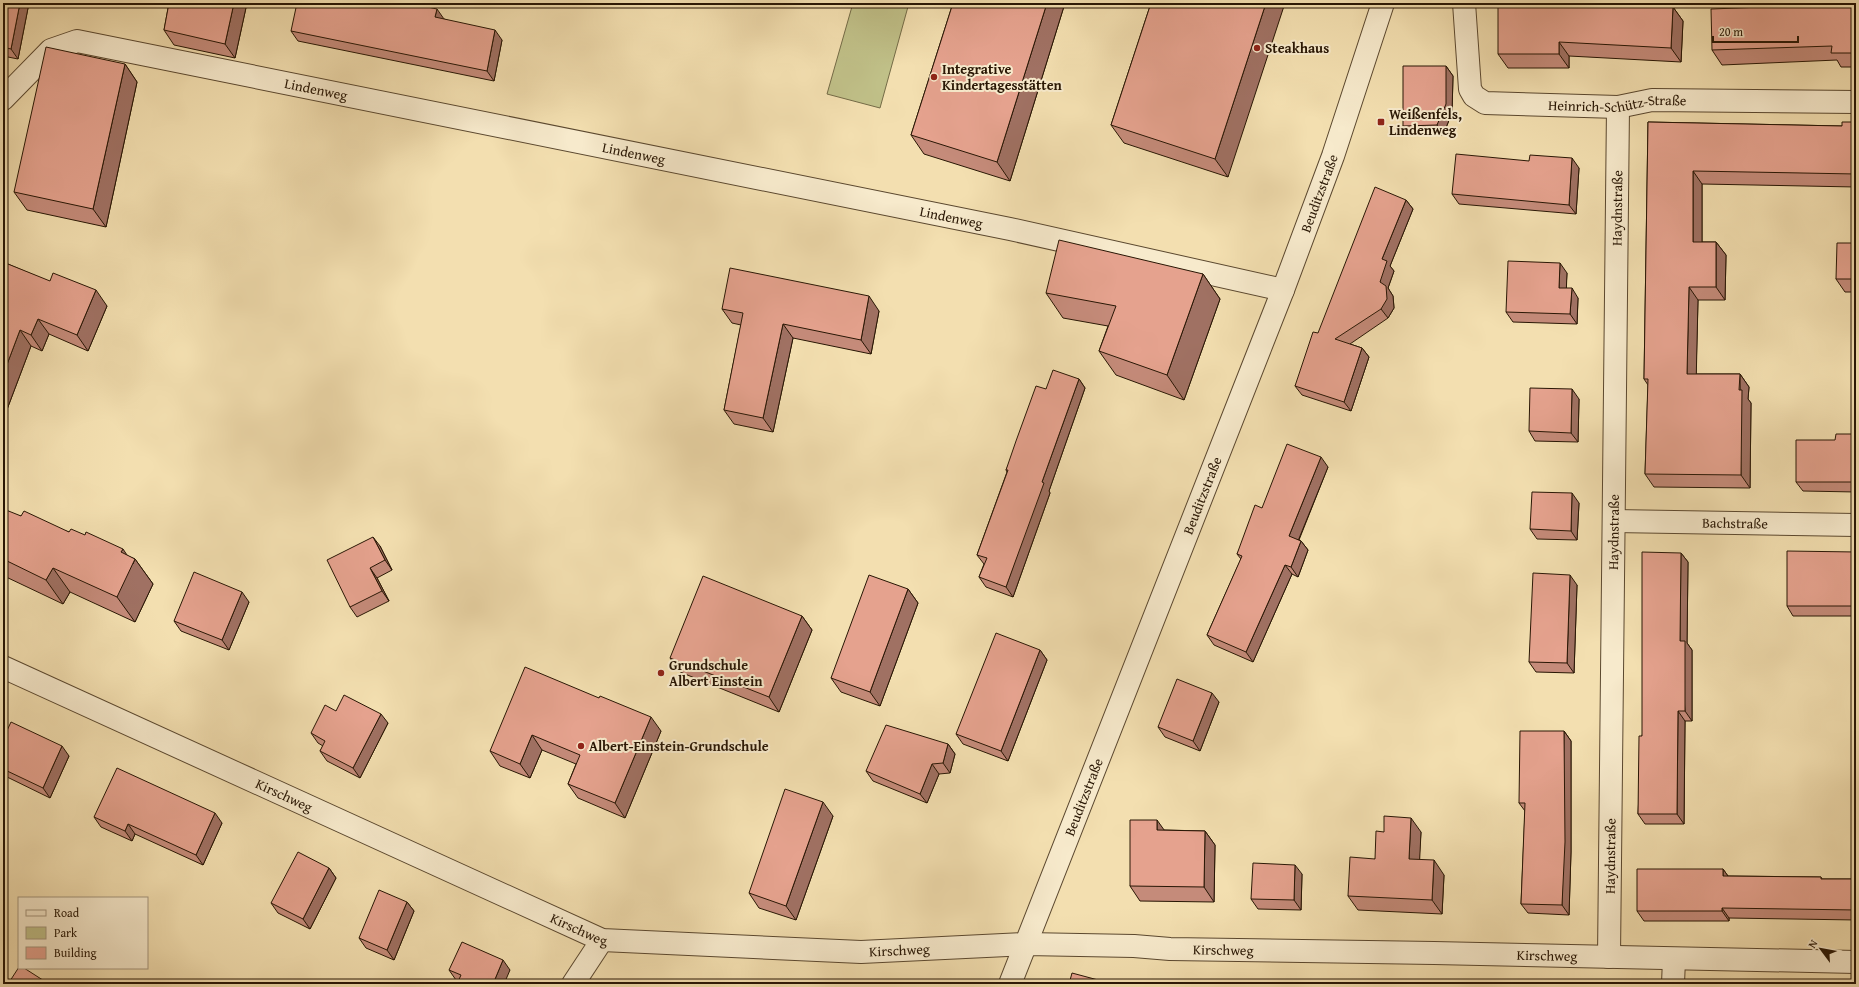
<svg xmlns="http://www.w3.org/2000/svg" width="1859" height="987" viewBox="0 0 1859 987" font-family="'Gentium Book Plus',serif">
<rect width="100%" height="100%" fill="#f3dfb0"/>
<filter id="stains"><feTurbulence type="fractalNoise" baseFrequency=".005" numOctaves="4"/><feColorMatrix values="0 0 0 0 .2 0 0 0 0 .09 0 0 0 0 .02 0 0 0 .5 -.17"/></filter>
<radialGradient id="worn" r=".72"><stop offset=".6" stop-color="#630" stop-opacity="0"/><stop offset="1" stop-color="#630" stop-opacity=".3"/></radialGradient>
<!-- green -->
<path fill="#c0c088" stroke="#746b46" d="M853,3h56l-29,105 -53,-14z"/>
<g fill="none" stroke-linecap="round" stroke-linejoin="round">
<defs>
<g id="minor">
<path id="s1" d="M1464,3l6,86 4,7 11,7 133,4 34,-7 204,2"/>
<path id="s2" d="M3,99l48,-49 26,-9 933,188 273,61"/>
<path id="s3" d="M1614,521l242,4"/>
<path id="s4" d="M3,667l599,273 259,12 165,-8 108,2 36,3 264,4 422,9"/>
<path id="s5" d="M1609,957l9,-850"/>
<path d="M573,984l29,-44"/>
<path id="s6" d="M1010,984l273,-694 50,-134 50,-153"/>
<path d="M1673,984l1,-25"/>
</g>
</defs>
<!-- minor casing -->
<use href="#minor" stroke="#5b482f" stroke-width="24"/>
<!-- minor -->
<use href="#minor" stroke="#f7eacc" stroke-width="22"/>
</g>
<!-- wall -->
<path fill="#c58b7a" stroke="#281604" d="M3,3h26l-11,56 -15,-3z
M169,3h78l-12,55 -61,-13 -10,-15z
M953,3h112l-55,178 -86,-27 -13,-19z
M1151,3l77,174 -104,-34 -13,-18z
M1856,6v61h-15l-4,-7 -115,5 -10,-15z
M1673,7l10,14 -2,41 -112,-6v12h-61l-10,-14z
M444,19l58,21 -8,41 -196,-40 -7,-10z
M125,64l12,18 -31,145 -79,-17 -13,-18z
M1446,66l7,10 -1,37 -9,22h-33l-7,-9z
M1648,122l194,4 14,-4v65l-154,-3v58h14l10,13 -1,45h-27l-2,74h44l9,13 -1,12 3,4 -1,85 -96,-1 -9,-13 3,-89 -4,-6z
M1579,168l-3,46 -117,-10 -7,-10z
M1406,200l7,9 -23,57 4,5 -6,17 5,8 1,12 -6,10 -38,26 12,4 7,9 -18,54 -49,-16 -7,-9z
M1856,224v68h-11l-9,-13 20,-36z
M3,262l104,44 -19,45 -39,-17 -7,17 -11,-5 -28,74z
M1567,273l-1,15 12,10 -1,26 -64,-2 -7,-10z
M1203,274l17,25 -36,101 -68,-25 -17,-24 9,-25 -45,-8 -17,-25z
M722,309l157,2 -8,43 -78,-16 -20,94 -39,-8 -10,-14 17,-85 -9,-2z
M1079,379l6,9 -36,103 1,2 -37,104 -27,-10 -7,-10 5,-13 -7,-9 30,-83 -1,-2 40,-81z
M1579,399l-1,43 -43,-1 -6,-10z
M1856,434v58l-53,-1 -7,-9 39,-42z
M1328,467l-29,73 2,1 7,9 -10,27 -6,-3 -39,88 -39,-17 -7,-10 34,-76 -4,-5 25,-46z
M1579,503l-2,37 -40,-1 -7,-10z
M21,516l48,16 66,27 18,25 -18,38 -65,-30 -7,12 -59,-28 -1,-1v-58z
M380,546l12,24 -15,8 12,23 -32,16 -7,-10z
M1856,552v64h-63l-6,-10z
M1681,553l7,9 -1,81 5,7v71h-7l-1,103h-39l-7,-10 4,-78z
M1577,585l-3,88 -38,-1 -7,-10z
M908,589l10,14 -38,103 -39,-14 -10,-14z
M249,602l-20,48 -48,-19 -7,-10z
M802,616l10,14 -33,82 -99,-40 -10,-14z
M1040,650l7,10 -39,101 -45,-17 -7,-10z
M599,698l62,33 -36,87 -47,-20 -10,-14 8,-20 -34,-14 -12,28 -30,-12 -10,-15z
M1219,702l-19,49 -35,-14 -7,-10z
M336,711l52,12 -28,55 -33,-17 -7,-10 3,-5 -5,-3 -7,-10z
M1564,731l7,10v111l-2,63 -41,-2 -7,-9 4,-93 -6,-8z
M3,739l66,17 -19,42 -47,-23z
M948,744l7,10 -5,19 -11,1 -12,29 -54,-22 -7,-10z
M833,816l-37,104 -37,-12 -10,-15z
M94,817l128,6 -19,42 -68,-31 -3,7 -31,-14z
M1164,830l41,1 10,14 -1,57 -74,-1 -10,-15z
M1384,832h37l-2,28 25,15 -2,39 -84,-4 -10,-14 27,-37z
M329,868l7,10 -26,51 -32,-16 -7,-10z
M1723,869l5,7 93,1 1,2h34v41l-127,-2v3h-85l-7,-10z
M1302,874l-1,36 -43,-1 -7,-10z
M407,902l7,9 -20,49 -28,-12 -7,-10z
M449,970h61l-52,11 -2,-1z"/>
<!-- shaded-wall -->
<path fill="#a07163" stroke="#281604" d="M20,3h9l-11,56 -7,-10z
M234,3h13l-12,55 -10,-14z
M1047,3h18l-55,178 -13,-19z
M1266,3h19l-57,174 -13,-18z
M1673,7l10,14 -2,41 -10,-14z
M437,9l7,10 -2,8 -7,-10z
M495,30l7,10 -8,41 -7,-10z
M1559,42l10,14v12l-10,-14z
M125,64l12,18 -31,145 -13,-18z
M1446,66l7,10 -1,37 -9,22 -6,-10z
M1572,158l7,10 -3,46 -7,-9z
M1693,171l9,13v71l-9,-13z
M1406,200l7,9 -23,57 4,5 -6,17 5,8 1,12 -6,10 -7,-9 -1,-27 2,-23z
M1716,242l10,13 -1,45 -9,-13z
M1560,263l7,10 -1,24 -7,-9z
M1203,274l17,25 -36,101 -17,-25z
M1689,287l9,13 -2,87 -9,-13z
M1572,288l6,10 -1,26 -7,-10z
M96,290l11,16 -19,45 -11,-16z
M869,296l10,15 -8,43 -10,-14z
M38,319l11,15 -7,17 -11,-16z
M783,324l10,14 -20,94 -10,-14z
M20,330l11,16 -28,74v-45z
M1362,348l7,9 -18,54 -7,-9z
M1740,374l9,13 -1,12 3,4 -1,85 -9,-13z
M1079,379l6,9 -36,103 1,2 -37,104 -7,-10 36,-105z
M1572,389l7,10 -1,43 -7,-9z
M1321,457l7,10 -32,79 -7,-10z
M1572,493l7,10 -2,37 -6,-9z
M373,537l7,9 12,24 -7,-10z
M1301,541l7,9 -10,27 -7,-10z
M123,549l10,15 2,-5 18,25 -18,38 -18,-25 4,-45z
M1681,553l7,9 -1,81 5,7v71l-7,-10 -5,-70z
M1285,565l7,9 -39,88 -7,-10z
M53,568l17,24 -7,12 -17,-24z
M370,568l7,10 12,23 -7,-10z
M1570,575l7,10 -3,88 -7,-10z
M908,589l10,14 -38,103 -10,-14z
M242,592l7,10 -20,48 -7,-10z
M802,616l10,14 -33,82 -10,-15z
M1040,650l7,10 -39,101 -7,-10z
M1212,693l7,9 -19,49 -7,-10z
M1678,711l7,10 -1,103 -7,-10z
M381,714l7,9 -28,55 -7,-10z
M651,717l10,14 -36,87 -10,-15z
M1564,731l7,10v111l-2,63 -7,-10z
M532,735l10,15 -12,28 -10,-14z
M948,744l7,10 -5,19 -7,-10z
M62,746l7,10 -19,42 -7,-10z
M932,764l7,10 -12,29 -7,-9z
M823,802l10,14 -37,104 -10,-14z
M215,813l7,10 -19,42 -7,-10z
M1411,818l10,14 -2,41 -10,-14z
M1157,820l10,14 -10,-4z
M128,824l7,10 -3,7 -7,-10z
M1205,831l10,14 -1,57 -10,-15z
M1434,860l10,15 -2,39 -10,-14z
M1295,865l7,9 -1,36 -7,-10z
M329,868l7,10 -26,51 -7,-10z
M1723,869l7,10 -7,-3z
M407,902l7,9 -20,49 -7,-10z
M1722,908l7,10v3l-7,-10z
M503,960l7,10 -6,14h-11z"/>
<!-- building -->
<path fill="#e5a28e" stroke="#281604" d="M3,3h17l-9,46 -8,-2z
M169,3h65l-9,41 -61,-14z
M297,3h112l28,6 -2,8 60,13 -8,41 -196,-40z
M953,3h94l-50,159 -86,-27z
M1151,3h115l-51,156 -104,-34z
M1498,3h102l73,4 -2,41 -112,-6v12h-61z
M1814,5l42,1v47h-25l1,-7 -120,4 -1,-41z
M46,47l79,17 -32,145 -79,-17z
M1403,66h43v38l-9,21 -34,1z
M1648,122l194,4v-4h14v52l-163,-3v71h23v45h-27l-2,87h53l-1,16h3l-1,85 -96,-1 3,-95h-4z
M1456,154l73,7 1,-6 42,3 -3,47 -117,-11z
M1375,187l31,13 -24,59 5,2 -7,21 6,4 1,13 -6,10 -46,30 27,9 -18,54 -49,-16 18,-54 5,1z
M1856,224v55h-20l1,-36h19z
M1059,240l144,34 -36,101 -68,-24 17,-45 -70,-13z
M1508,261l52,2 -1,25h13l-2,26 -64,-2z
M3,262l47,19 3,-8 43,17 -19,45 -39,-16 -7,16 -11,-5 -17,45z
M730,268l139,28 -8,44 -78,-16 -20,94 -39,-8 19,-97 -21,-4z
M1053,370l26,9 -37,103 2,1 -38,104 -27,-10 8,-19 -10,-3 31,-85h-2l10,-29 20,-55 10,3z
M1530,388l42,1 -1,44 -42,-2z
M1836,434h20v48h-60v-42h39z
M1287,444l34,13 -32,79 12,5 -10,26 -6,-2 -39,87 -39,-17 35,-79 -5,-2 18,-49 7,3z
M1532,492l40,1 -1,38 -41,-2z
M6,510l15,6 3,-5 45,21 2,-3 14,6 1,-3 37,17 -2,3 14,7 -18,38 -64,-29 -7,12 -43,-21v-42z
M373,537l12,23 -15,8 12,23 -32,16 -23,-47z
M1787,551l69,1v54h-69z
M1642,552l39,1 -1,88h5v70h-7l-1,103h-39l1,-78h3z
M194,572l48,20 -20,48 -48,-19z
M1533,573l37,2 -3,88 -38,-1z
M869,575l39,14 -38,103 -39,-14z
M703,576l99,40 -33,81 -99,-39z
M996,633l44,17 -39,101 -45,-17z
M525,667l74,31 1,-2 51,21 -36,86 -47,-19 12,-29 -48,-20 -12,29 -30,-13z
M1177,679l35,14 -19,48 -35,-14z
M344,695l37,19 -28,54 -33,-17 5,-10 -14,-8 14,-28 11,6z
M11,722l51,24 -19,42 -40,-19v-30z
M886,725l62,19 -5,19 -11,1 -12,30 -54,-23z
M1520,731h44l1,111 -3,63 -41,-1 4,-101h-6z
M117,768l98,45 -19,42 -68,-31 -3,7 -31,-14z
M785,789l38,13 -37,104 -37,-13z
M1384,816l27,2 -2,41 25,1 -2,40 -84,-4 2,-39 25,2 1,-28 8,1z
M1130,820h27v10l48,1 -1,56 -74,-1z
M298,852l31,16 -26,51 -32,-16z
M1253,863l42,2 -1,35 -43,-1z
M1637,869h86v7l98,1v2h35v31l-134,-2v3h-85z
M379,890l28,12 -20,48 -28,-12z
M462,942l41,18 -10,24h-36l4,-9 -12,-5z
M19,967v1h5l25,16h-41z
M1072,973l41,11h-44z
M1169,982l118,2h-118z"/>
<!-- markers -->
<g fill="#8f2418" stroke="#f7eacc" stroke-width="1.5">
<circle cx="1257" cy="48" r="4"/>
<circle cx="934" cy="77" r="4"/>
<rect x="1377" y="118" width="8" height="8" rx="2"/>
<circle cx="661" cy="673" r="4"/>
<circle cx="581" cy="746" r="4"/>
</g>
<g text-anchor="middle" stroke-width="4" stroke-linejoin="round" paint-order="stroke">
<!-- poi labels -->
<g font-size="14" font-weight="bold" fill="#281604" stroke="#f7eacc" text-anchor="start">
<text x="1265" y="53">Steakhaus</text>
<text x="942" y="74">Integrative<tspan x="942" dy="16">Kindertagesstätten</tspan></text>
<text x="1389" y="119">Weißenfels,<tspan x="1389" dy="16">Lindenweg</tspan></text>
<text x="669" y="670">Grundschule<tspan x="669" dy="16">Albert Einstein</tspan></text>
<text x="589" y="751">Albert-Einstein-Grundschule</text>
</g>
<!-- street labels -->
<g font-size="14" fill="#281604" stroke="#f7eacc">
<text dy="5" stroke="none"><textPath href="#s2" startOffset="340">Lindenweg</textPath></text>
<text dy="5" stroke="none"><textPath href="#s1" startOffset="240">Heinrich-Schütz-Straße</textPath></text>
<text dy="5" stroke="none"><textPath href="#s2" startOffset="664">Lindenweg</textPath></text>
<text dy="5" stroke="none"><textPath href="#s6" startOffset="849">Beuditzstraße</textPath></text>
<text dy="5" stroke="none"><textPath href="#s5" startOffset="749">Haydnstraße</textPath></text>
<text dy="5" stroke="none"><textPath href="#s2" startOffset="988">Lindenweg</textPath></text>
<text dy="5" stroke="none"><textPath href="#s6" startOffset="525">Beuditzstraße</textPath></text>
<text dy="5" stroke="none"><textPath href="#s3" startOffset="121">Bachstraße</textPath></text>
<text dy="5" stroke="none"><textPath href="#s5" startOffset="425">Haydnstraße</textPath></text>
<text dy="5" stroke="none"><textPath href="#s4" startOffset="309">Kirschweg</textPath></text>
<text dy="5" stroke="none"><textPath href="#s6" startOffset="201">Beuditzstraße</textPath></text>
<text dy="5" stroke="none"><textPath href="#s5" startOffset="101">Haydnstraße</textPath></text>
<text dy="5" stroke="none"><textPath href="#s4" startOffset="633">Kirschweg</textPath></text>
<text dy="5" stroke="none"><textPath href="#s4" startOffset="956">Kirschweg</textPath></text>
<text dy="5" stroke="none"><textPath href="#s4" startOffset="1280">Kirschweg</textPath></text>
<text dy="5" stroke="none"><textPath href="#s4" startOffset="1604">Kirschweg</textPath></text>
</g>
</g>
<!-- margin -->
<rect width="1859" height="987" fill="none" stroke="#f3dfb0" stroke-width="16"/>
<rect x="4" y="4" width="1851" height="979" fill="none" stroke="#281604" stroke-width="2"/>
<rect x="8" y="8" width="1843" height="971" fill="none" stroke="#281604"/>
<!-- legend -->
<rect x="18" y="897" width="130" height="72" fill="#f7eacc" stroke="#a4957c"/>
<rect x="26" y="910" width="20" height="6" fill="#f7eacc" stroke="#a4957c"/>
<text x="54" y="917" font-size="12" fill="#281604">Road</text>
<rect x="26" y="927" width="20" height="12" fill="#c0c088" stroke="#a4957c"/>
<text x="54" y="937" font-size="12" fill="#281604">Park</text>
<rect x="26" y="947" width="20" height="12" fill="#e5a28e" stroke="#a4957c"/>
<text x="54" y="957" font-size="12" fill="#281604">Building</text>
<!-- north arrow -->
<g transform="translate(1821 949) rotate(302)" stroke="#f7eacc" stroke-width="3" paint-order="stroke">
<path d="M0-3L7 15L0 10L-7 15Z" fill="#281604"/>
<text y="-6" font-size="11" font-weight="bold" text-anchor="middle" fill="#281604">N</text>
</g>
<!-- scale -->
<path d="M1713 36v6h85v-6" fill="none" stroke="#281604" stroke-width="2"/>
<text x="1719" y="36" font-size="12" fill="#281604" stroke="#f7eacc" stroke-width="3" paint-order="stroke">20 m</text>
<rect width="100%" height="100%" filter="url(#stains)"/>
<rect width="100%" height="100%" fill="url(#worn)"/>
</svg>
